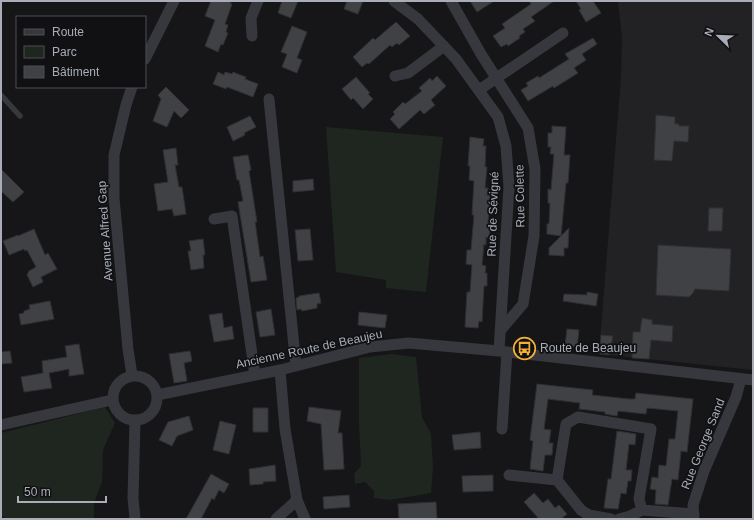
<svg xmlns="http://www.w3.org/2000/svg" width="754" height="520" viewBox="0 0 754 520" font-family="Helvetica,sans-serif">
<rect width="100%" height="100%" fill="#161618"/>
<!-- built -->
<path fill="#222225" d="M618,1h135v369l-154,-16 22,-277 1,-39z"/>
<!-- green -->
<path fill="#1e261f" d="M326,127l117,10 -17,155 -40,-4v-8l-50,-8z
M391,354l25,3 6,60 9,17 2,34 -2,25 -41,7 -16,-2v-7l-9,-9 -10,2 -1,-10 7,-8 -2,-42v-66z
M105,407l10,16 -12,27 -1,32 -8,21v16h-87l-6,-4v-82z"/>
<!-- building -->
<path fill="#404145" stroke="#303034" d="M211,1h20l-1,2 2,1 -7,20 3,1 -2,7 2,1 -5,12 -2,-1 -3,8 -13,-6 10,-26 -10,-4z
M282,1h16l-7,17 -13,-5z
M347,1h16l-5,13 -14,-5z
M470,1h24l-17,11z
M529,1h25l-23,16 4,4 -12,8 2,3 -6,4 1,2 -12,8 -1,-2 -6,3 -8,-11 12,-8 -3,-4 29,-20z
M576,1h17l8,12 -15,9 -7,-12 2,-1z
M396,22l14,14 -11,9 -2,-2 -5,4 -2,-2 -21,19 -2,-1 -5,4 -9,-10 20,-19 2,2z
M292,26l15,6 -10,26 5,2 -5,13 -15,-6 5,-13 -6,-2z
M593,38l4,6 -15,10 4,6 -12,8 4,5 -24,15 -1,-2 -25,15 -7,-11 7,-4 -2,-3 12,-7 1,2 30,-19 -4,-5z
M218,72l6,3 1,-3 7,2 1,-2 13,5 -1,2 13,5 -5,13 -26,-10 -1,2 -13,-5z
M437,76l9,10 -15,14 4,5 -11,9 -4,-4 -21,19 -9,-10 5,-5 -2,-2 10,-10 2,2 17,-13 -3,-3 11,-10 2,3z
M356,77l14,16 -2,1 5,5 -10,10 -10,-11 -2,2 -9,-11z
M166,87l23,23 -8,8 -7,-7 -7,16 -14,-6 8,-22 -3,-4z
M656,115l19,2v7h4v2h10l-1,16 -14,-1 -2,20 -18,-1z
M250,116l6,11 -12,6 1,2 -12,6 -6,-14z
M552,126l14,1 -2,28h6l-2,28h-2l-5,53 -14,-2v-10h2l1,-21h-2v-14l3,1 3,-36h-4l1,-7h-3v-14h4z
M470,137l14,2 -1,7h3l-1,21h2l-2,21h3l-1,7 3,1 -2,27 3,1 -2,14 -3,-1v8l-2,-1 -2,21 4,1 -1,7h2v13h-3l-2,36 -3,-1 -1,7 -13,-1 2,-35h3l2,-27 -6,-1 1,-14h4l3,-35h-2l2,-34 -5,-1 1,-14h-2z
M176,148l2,17h-3l4,22h3l4,27 -12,2 -2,-7 -14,2 -4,-27 14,-2 -5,-32z
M248,155l3,15 -2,1 8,51h-2l1,6 4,29 3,-1 4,24 -16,2 -13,-80 5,-1 -4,-21h-2l-4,-23z
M1,169l23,23 -11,10 -12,-11z
M313,179l1,11 -21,2v-11z
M709,208h14l-1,23h-14z
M569,228l-1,20h-4v8l-15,-1v-7z
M34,229l11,26 3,-2 9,16 -16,8 2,5 -10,5 -6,-12 2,-4 7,-4 -9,-17 -2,1 -1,-2 -15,6 -6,-14 15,-6v1z
M310,229l3,31 -15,1 -3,-31z
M203,239l2,16h-2l1,13 -13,2 -3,-19h3l-2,-10z
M658,245l73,4 -2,42 -34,-2 -2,4 -4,4 -33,-2z
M587,292l11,2 -2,12 -33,-5 1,-7 23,1z
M319,293l2,10 -4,1v4l-15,3 -1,-2 -4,1 -1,-12 3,-1v-1z
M50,301l4,18 -33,6 -2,-11 5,-1v-2l6,-2 -1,-4z
M271,309l4,26 -15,2 -4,-25z
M359,312l28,3 -2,13 -27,-3z
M222,313l2,15 8,-2 2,13 -20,3 -5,-27z
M642,318l10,2v4l21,2 -1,16 -21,-2 -2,19 -17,-1 1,-26h7z
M567,329l12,1 -2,17 -12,-1z
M601,335l12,1 -4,19 -9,-1z
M79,344l5,30 -15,2v-7l-20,4 3,15 -28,4 -3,-15 22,-4 -1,-12 25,-4 -2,-11z
M10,351l2,12 -11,1v-12z
M190,351l2,10 -8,2 3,18 -13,2 -5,-29z
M537,384l56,6 -1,5 37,4h6l1,-6 57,6 -6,53 -6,-1 -3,29 -6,-1 -4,26 -13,-1 1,-14 -6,-1 2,-12 6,1 1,-13 7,1 3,-27h6l3,-28 -31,-3 -1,6 -28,-3 -1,5 -12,-2v-2l-26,-3 1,-6 -32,-4 -4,30 7,1 -2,13h4l-1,12h-7l-2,16 -13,-2 3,-28 -3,-1z
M309,407l32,4 -3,22h4l2,36 -20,1 -3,-46 -14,-3z
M253,408h15v24h-15z
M189,416l4,14 -16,6 -5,10 -13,-6 9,-18z
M220,421l16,4 -7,29 -16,-4z
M617,431l19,3 -1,11 -6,-1 -3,26h6l-1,11h-3l-2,13 -5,-1 -3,16 -14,-1 4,-29h3z
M480,432l1,16 -27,2 -2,-15z
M275,465l1,16 -13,1v2l-13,1 -1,-16z
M211,474l18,10 -5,9 -5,-3 -5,10 -2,-2 -11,21h-15z
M493,475v16l-30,1 -1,-16z
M534,493l9,10 5,-4 7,9 4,-3 8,9 -6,5h-22l-15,-17z
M349,495l1,12 -26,2 -1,-12z
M436,502l1,17h-38l-1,-15z"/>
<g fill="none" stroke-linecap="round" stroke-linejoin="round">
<!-- service -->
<path stroke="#37383d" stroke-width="5.5" d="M1,95l19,21"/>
<!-- minor -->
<path stroke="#37383d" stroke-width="11" d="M394,1l24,18 38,40 42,58 8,29 3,41 -10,164
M451,1l30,53 47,74 7,41 -1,67 -11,68 -23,27
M252,36l-1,-18 7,-17
M145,59l29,-58
M395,76l13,-3 36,-27
M479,90l84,-57
M269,99l27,267
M214,219l18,-3 23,159
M280,370l5,59 12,71 8,19
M132,375l-4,-26 -14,-151v-43l12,-50 6,-18
M113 398a22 22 0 1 1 44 0a22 22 0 1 1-44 0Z
M157,395l123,-25 90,-23 39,-4 90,8 254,29
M1,425l111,-25
M502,429l5,-77
M509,475l48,5
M135,519l-2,-21 2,-77
M276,519l21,-19
M611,519l-22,-4 -8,-5 -24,-30 9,-56 12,-7 73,12 -12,70 3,11
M619,519l11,-3 12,-6 52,4
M694,519l-1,-14 11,-34 32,-74 5,-18"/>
</g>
<!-- icons -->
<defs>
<symbol id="bus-ring" viewBox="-11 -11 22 22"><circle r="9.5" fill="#111113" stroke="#f2b134" stroke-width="1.5"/><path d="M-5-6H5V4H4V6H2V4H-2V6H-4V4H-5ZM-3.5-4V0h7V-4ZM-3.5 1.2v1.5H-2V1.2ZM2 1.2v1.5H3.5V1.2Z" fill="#f2b134"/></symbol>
</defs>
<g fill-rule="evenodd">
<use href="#bus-ring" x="512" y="336" width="25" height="25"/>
</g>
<g text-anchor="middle" stroke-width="3.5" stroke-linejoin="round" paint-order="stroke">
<!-- street labels -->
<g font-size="12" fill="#a8adb8" stroke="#111113">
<text transform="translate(520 196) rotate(-91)" y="4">Rue Colette</text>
<text transform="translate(493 214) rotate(-88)" y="4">Rue de Sévigné</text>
<text transform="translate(105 231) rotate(-94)" y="4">Avenue Alfred Gap</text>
<text transform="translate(309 349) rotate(-12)" y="4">Ancienne Route de Beaujeu</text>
<text transform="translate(703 444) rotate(-68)" y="4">Rue George Sand</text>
</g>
<!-- poi labels -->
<g font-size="12" fill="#a8adb8" stroke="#111113" text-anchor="start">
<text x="540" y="352">Route de Beaujeu</text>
</g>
</g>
<!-- border -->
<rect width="754" height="520" fill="none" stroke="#a8adb8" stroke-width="4"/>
<!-- legend -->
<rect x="16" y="16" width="130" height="72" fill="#111113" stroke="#4d4f55"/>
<rect x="24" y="29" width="20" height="6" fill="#37383d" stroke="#4d4f55"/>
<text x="52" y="36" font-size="12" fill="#a8adb8">Route</text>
<rect x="24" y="46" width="20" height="12" fill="#1e261f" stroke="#4d4f55"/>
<text x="52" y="56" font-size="12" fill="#a8adb8">Parc</text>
<rect x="24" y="66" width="20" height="12" fill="#404145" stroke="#4d4f55"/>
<text x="52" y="76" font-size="12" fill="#a8adb8">Bâtiment</text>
<!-- north arrow -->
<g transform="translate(718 36) rotate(293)" stroke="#111113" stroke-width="3" paint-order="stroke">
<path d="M0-3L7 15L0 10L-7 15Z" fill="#a8adb8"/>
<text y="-6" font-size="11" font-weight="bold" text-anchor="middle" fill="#a8adb8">N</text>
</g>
<!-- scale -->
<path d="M18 496v6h88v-6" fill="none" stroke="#a8adb8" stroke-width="2"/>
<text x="24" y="496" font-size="12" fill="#a8adb8" stroke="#111113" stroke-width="3" paint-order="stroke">50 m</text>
</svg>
